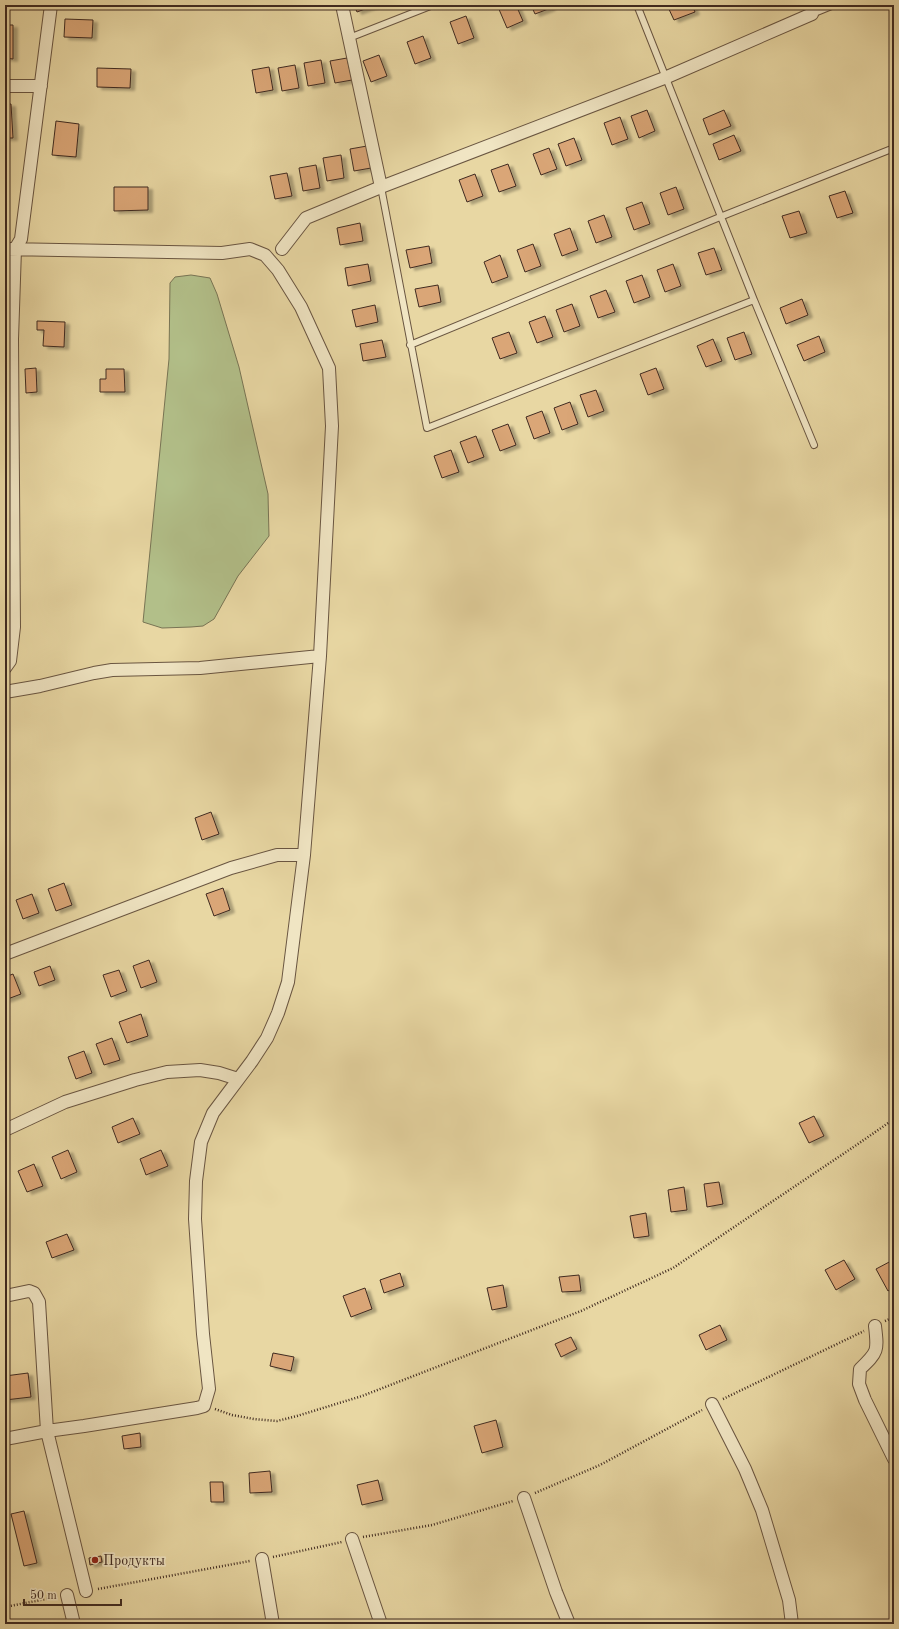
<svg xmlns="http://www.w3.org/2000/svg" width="899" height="1629" viewBox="0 0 899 1629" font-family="'Old Standard TT',serif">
<defs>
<filter id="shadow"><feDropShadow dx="4.5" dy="2.5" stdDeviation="1" flood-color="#0004"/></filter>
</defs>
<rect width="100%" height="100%" fill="#e8d7a3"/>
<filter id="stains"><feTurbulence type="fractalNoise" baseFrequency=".005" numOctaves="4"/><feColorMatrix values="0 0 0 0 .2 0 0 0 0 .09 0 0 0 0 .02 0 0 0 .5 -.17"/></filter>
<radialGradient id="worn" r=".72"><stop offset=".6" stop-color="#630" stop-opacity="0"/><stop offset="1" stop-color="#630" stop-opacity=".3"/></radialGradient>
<!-- green -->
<path fill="#b2bf89" stroke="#787454" d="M191,275l19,3 7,16 22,73 29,127 1,42 -31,40 -24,43 -11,7 -12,1 -29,1 -19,-6 26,-263 1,-76 5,-6z"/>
<!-- building -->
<path fill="#daa677" stroke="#3f2a20" filter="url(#shadow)" d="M354,5h19v1l-16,6z
M502,5h14l7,16 -16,7 -9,-21z
M531,5h19l1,3 -16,6z
M667,5h25l3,7 -21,8z
M466,16l8,22 -16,6 -8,-22z
M65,19l28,1 -1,18 -28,-1z
M5,25h8v34l-8,-1z
M423,36l8,22 -16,6 -8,-22z
M379,55l8,21 -16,6 -8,-21z
M347,58l5,22 -17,3 -5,-22z
M321,60l4,23 -17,3 -4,-23z
M295,65l4,23 -17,3 -4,-23z
M269,67l4,23 -17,3 -4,-23z
M97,68l34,1 -1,19 -33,-1z
M5,104h6l2,34h-8z
M647,110l8,21 -16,7 -8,-22z
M724,110l7,16 -22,9 -6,-16z
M620,117l8,22 -16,6 -8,-22z
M56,121l23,3 -3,33 -24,-2z
M734,135l7,16 -22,9 -6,-16z
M574,138l8,22 -16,6 -8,-22z
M367,146l4,22 -17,3 -4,-22z
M549,148l8,21 -16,6 -8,-21z
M341,155l3,23 -17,3 -4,-23z
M508,164l8,22 -17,6 -8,-22z
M316,165l4,23 -17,3 -4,-23z
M287,173l5,23 -17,3 -5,-23z
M475,174l8,22 -16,6 -8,-22z
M114,187h34v23l-34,1z
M676,187l8,22 -16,6 -8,-22z
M845,191l8,22 -16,5 -8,-22z
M642,202l8,22 -16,6 -8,-22z
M799,211l8,22 -17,5 -8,-22z
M604,215l8,22 -16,6 -8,-22z
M360,223l3,18 -23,4 -3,-17z
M570,228l8,22 -16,6 -8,-22z
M533,244l8,22 -16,6 -8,-22z
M429,246l3,17 -22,5 -4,-18z
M714,248l8,22 -16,5 -8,-22z
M500,255l8,22 -16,6 -8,-21z
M368,264l3,17 -23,5 -3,-18z
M673,264l8,22 -16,6 -8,-22z
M642,275l8,22 -16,6 -8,-22z
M438,285l3,17 -22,5 -4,-18z
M606,290l9,22 -17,6 -8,-22z
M802,299l6,16 -22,9 -6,-16z
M572,304l8,22 -16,6 -8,-22z
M375,305l3,17 -22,5 -4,-17z
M545,316l8,21 -16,6 -8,-21z
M37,321l28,1 -1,25 -21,-1 1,-16h-7z
M509,332l8,21 -17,6 -8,-21z
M744,332l8,22 -17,6 -8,-22z
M819,336l6,16 -21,9 -7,-16z
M713,339l9,22 -16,6 -9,-21z
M382,340l4,17 -23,4 -3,-17z
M36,368l1,24 -11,1 -1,-24z
M656,368l8,21 -16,6 -8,-21z
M106,369h18l1,23h-25v-13h6z
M596,390l8,21 -16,6 -8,-22z
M570,402l8,22 -16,6 -8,-22z
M542,411l8,22 -16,6 -8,-22z
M508,424l8,21 -16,6 -8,-21z
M476,436l8,21 -16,6 -8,-21z
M451,450l8,22 -17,6 -8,-22z
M211,812l8,22 -17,6 -7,-22z
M64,883l8,22 -16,6 -8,-22z
M223,888l7,22 -16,6 -8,-22z
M32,894l7,19 -16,6 -7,-19z
M149,960l8,22 -16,6 -8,-22z
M50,966l5,14 -16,6 -5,-14z
M119,970l8,21 -16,6 -8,-22z
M13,974l8,20 -16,6v-23z
M141,1014l7,22 -21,7 -8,-21z
M112,1038l8,22 -16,5 -8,-21z
M84,1051l8,22 -16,6 -8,-22z
M814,1116l10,20 -15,7 -10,-20z
M133,1118l7,16 -22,9 -6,-16z
M68,1150l9,22 -16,7 -9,-22z
M161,1150l7,16 -22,9 -6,-16z
M34,1164l9,22 -16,6 -9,-21z
M719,1182l4,22 -16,3 -3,-23z
M684,1187l3,23 -16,2 -3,-22z
M646,1213l3,23 -15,2 -4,-22z
M67,1234l7,16 -22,8 -6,-16z
M844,1260l11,19 -19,11 -11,-20z
M893,1260l1,27 -6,4 -12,-22z
M400,1273l4,13 -20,7 -4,-13z
M579,1275l2,16 -19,1 -3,-15z
M503,1285l4,22 -15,3 -5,-22z
M365,1288l7,21 -21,8 -8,-21z
M720,1325l7,15 -21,10 -7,-15z
M571,1337l6,12 -16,8 -6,-13z
M273,1353l21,4 -3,14 -21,-5z
M28,1373l3,24 -26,3v-24z
M496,1420l7,27 -21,6 -8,-27z
M140,1433l1,14 -17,2 -2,-13z
M270,1471l2,21 -22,1 -1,-20z
M378,1480l5,20 -21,5 -5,-20z
M210,1482h13l1,20h-13z
M24,1511l13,52 -13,3 -13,-52z
M101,1556l1,6 -12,3 -1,-7z"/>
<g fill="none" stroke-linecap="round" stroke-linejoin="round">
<defs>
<path id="lane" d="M809,5l3,9 22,-9
M349,38l84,-33
M381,187l46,241 327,-128 -117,-295
M754,300l60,145
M410,345l310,-128 174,-69"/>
<path id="street" d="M342,5l39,182
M5,86h36
M5,249l217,4 28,-4 15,6 13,15 23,37 28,61 3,58 -12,230 -16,199 -16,127 -10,31 -11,25 -15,23 -39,52 -12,29 -5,39 -1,38 8,115 6,55 -5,17 -7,2 -113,18 -37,5 -42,8
M282,249l24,-31 75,-31 286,-110 145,-63
M5,668l5,-7 4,-34 -2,-288 3,-90 6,-10 30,-234
M5,692l35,-6 54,-13 18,-3 88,-2 120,-12
M5,954l226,-86 46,-13h27
M5,1130l60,-28 70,-22 32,-8 33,-2 19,3 19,6
M5,1296l24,-5 5,2 5,9 8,129 39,160
M875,1326c3,25 3,26 -15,43l-1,15 6,16 29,59
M712,1404l33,65 17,41 27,90 3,24
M524,1498l32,94 13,32
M352,1539l29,85
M262,1559l11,65
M67,1595l7,29"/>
</defs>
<!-- lane casing -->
<use href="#lane" stroke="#695541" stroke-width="8"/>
<!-- street casing -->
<use href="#street" stroke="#695541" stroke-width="14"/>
<!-- path -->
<path stroke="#3f2a20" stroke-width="2.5" stroke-dasharray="1 2" stroke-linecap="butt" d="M885,1321l9,-4
M723,1399l141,-68
M215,1409l17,6 22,4 23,2 20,-5 65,-20 219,-85 92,-43 182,-122 39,-27
M535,1493l65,-28 102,-55
M363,1537l69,-12 81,-24
M273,1557l69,-15
M98,1589l152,-28
M5,1607l51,-10"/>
<!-- lane -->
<use href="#lane" stroke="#f0e5c3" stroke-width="6"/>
<!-- street -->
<use href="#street" stroke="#f0e5c3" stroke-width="12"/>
</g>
<!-- markers -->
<circle fill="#8f2418" stroke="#f0e5c3" stroke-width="1.5" cx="95" cy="1560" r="4"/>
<g text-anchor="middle" stroke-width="3.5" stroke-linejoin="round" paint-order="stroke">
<!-- poi labels -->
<g font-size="14" fill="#3f2a20" stroke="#f0e5c3" text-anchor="start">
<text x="103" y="1565">Продукты</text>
</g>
</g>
<!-- margin -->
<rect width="899" height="1629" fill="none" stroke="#e8d7a3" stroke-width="20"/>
<rect x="6" y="6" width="887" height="1617" fill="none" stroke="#3f2a20" stroke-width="2"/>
<rect x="10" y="10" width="879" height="1609" fill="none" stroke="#3f2a20"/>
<!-- scale -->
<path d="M24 1599v6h97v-6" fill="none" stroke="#3f2a20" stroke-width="2"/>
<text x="30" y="1599" font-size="12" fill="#3f2a20" stroke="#f0e5c3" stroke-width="3" paint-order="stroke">50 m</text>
<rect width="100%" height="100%" filter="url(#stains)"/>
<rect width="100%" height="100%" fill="url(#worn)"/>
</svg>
